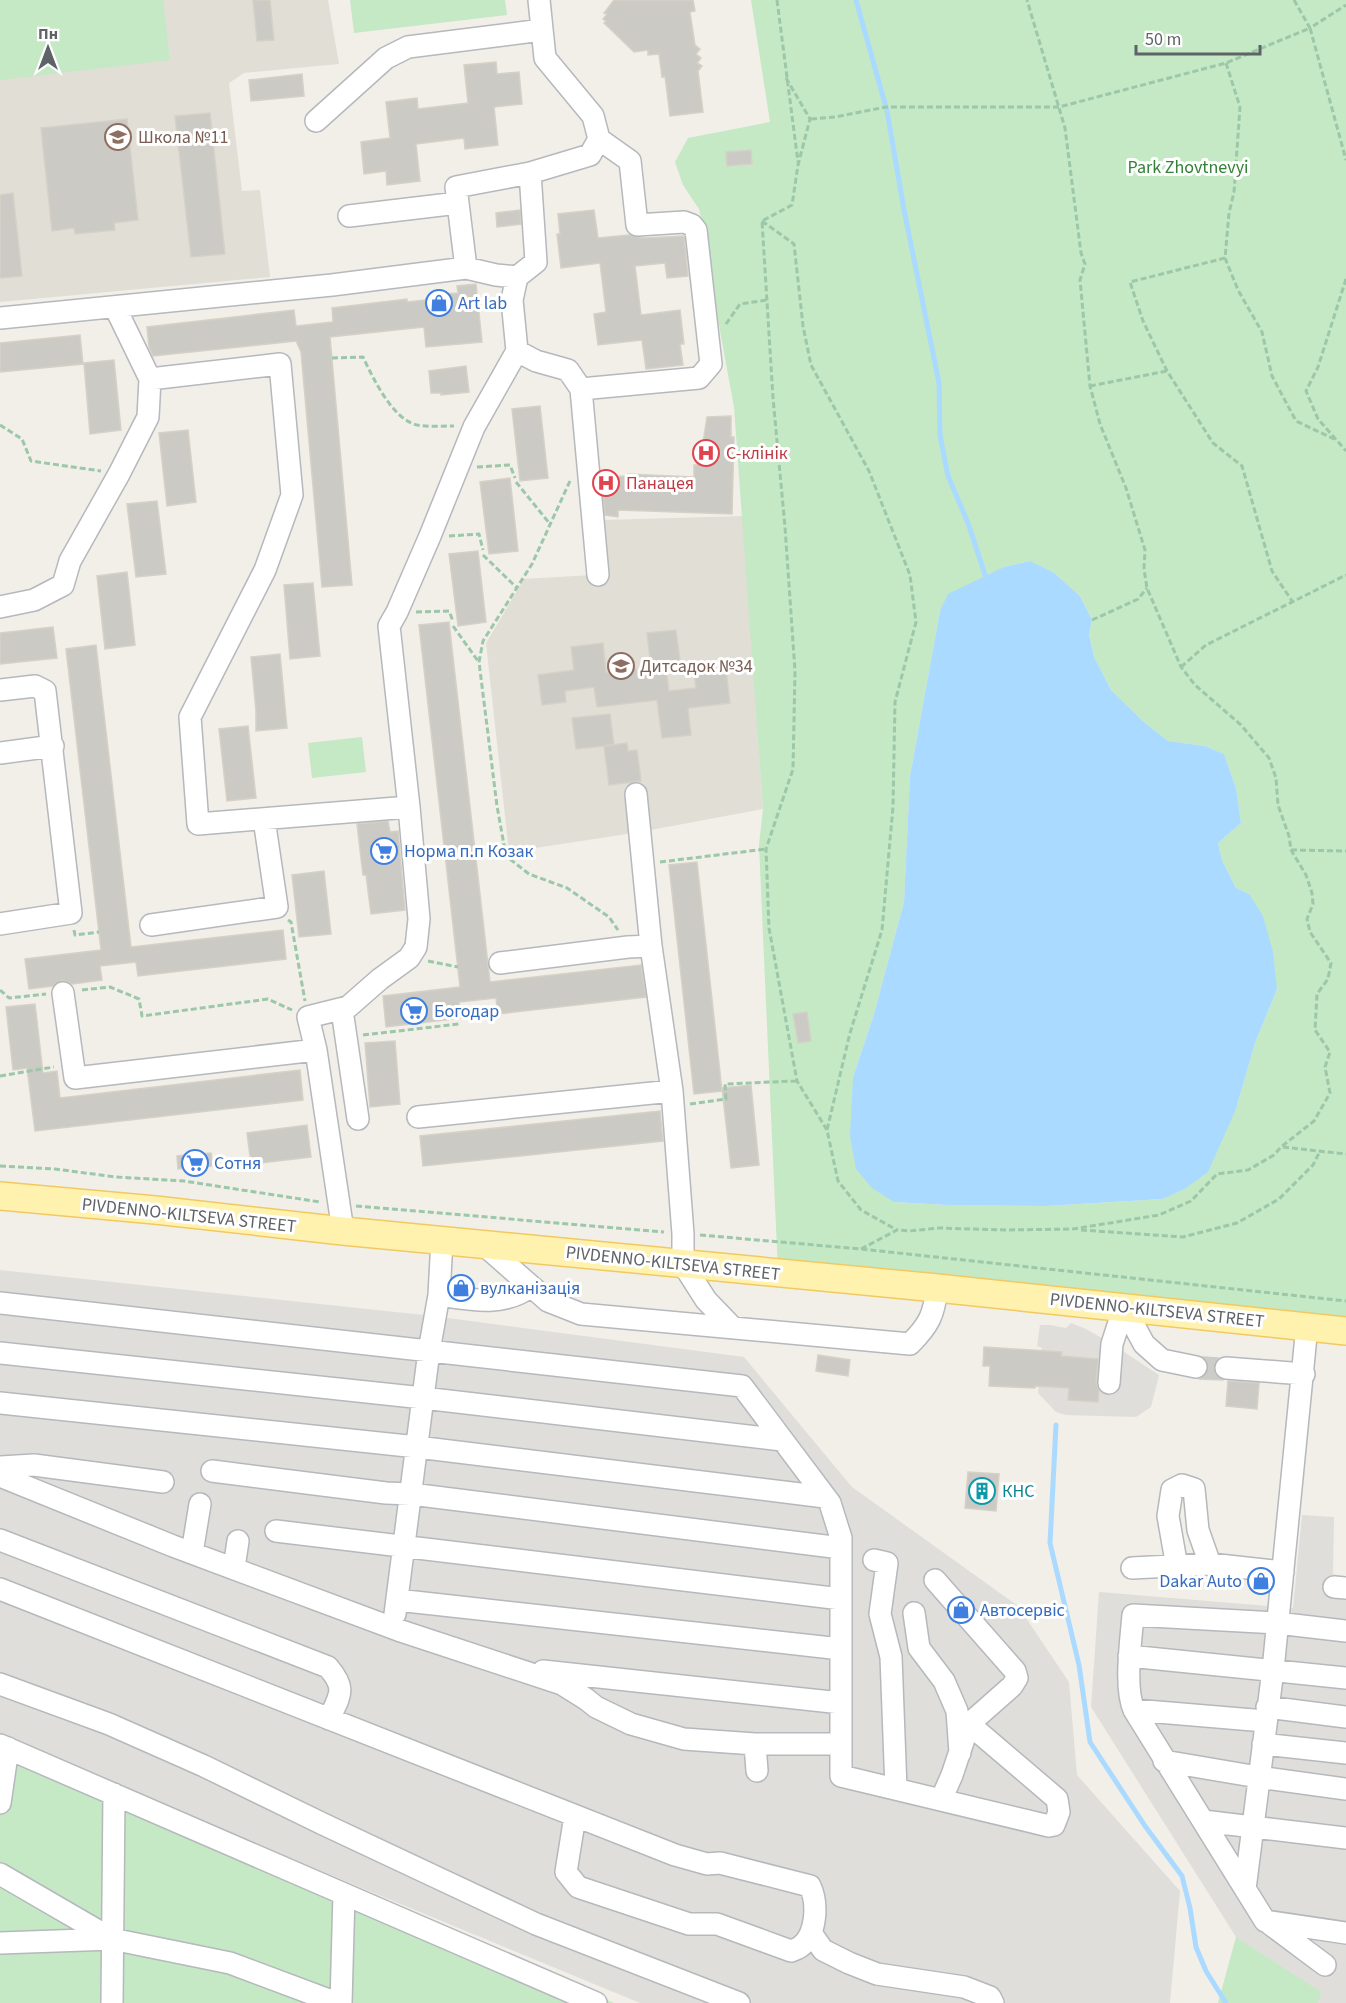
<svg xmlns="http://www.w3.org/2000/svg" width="1346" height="2003" viewBox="0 0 1346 2003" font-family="'Source Sans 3',sans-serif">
<rect width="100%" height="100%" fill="#f1efe8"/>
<!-- industrial -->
<path fill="#e0deda" d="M0,1270l433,46 311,41 108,130 166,119 51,76 8,93 103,116 -10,112h-530l-530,-219 -110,-50z
M1071,1323l15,6 26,15 47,31 -8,32 -15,10 -70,-2 -10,-3 -18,-19 4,-45 -5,-2 3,-21h10l16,3z
M1302,1515l32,2 -1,57 13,3v426h-28l2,-11 -84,-55 -145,-230 8,-115 194,16z"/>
<!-- education -->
<path fill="#e1ded6" d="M0,0h328l11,64 -95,9 -15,10 13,108 18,-1 10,87 -270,25z
M743,516l20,293 -123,23 -131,20 -23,-209 38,-64 84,-5 -5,-54z"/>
<!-- green -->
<path fill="#c5e8c5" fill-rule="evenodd" d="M0,0h163l7,60 -170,20z
M350,0h155l2,15 -153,18z
M751,0h595v1330l-568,-58 -19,-427 4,-36 -29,-402 -20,-109 -10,-68 -5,-21 -16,-24 -8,-23 13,-24 82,-16zM1030,561l23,11 27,24 12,24 -3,13 5,24 17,33 33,32 24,19 37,5 19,8 12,34 5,35 -23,20 4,17 14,28 13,6 28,95 -22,54 -19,66 -72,90 -119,7 -98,-1 -53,-3 -41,-125 21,-63 30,-112 6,-126 30,-165 40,-31 24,-13z
M362,737l4,35 -54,6 -4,-35z
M0,1745l614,258h-614z
M1236,1937l85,55 -3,11h-100z"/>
<!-- water -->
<path fill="#aadaff" d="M1030,561l23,11 27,24 12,24 -3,14 5,23 17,33 33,32 24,19 37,5 19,8 12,34 5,35 -23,20 4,17 14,28 13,6 14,22 10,36 4,37 -22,54 -19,66 -28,63 -22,16 -23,11 -118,7 -98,-1 -53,-3 -22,-14 -16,-19 -6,-33 3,-59 21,-63 30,-112 6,-126 30,-165 8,-17 56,-27z"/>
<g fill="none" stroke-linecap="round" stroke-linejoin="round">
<!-- stream -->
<path stroke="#aadaff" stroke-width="5" d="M856,0l31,111 17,99 35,173 1,52 8,41 20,47 20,61
M1056,1425l-6,118 29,122 11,77 55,84 37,50 8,32 6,39 10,24 20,32"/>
</g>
<!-- building -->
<path fill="#cccac5" stroke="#d6d1c6" stroke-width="1.5" d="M253,0h17l4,40 -17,1z
M614,0h79l2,11 -5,1 5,33 5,4 -4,5 5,4 -4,5 5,3 -4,5 5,41 -33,4 -5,-40 -3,1 -3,-23 -11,1v-5l-14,2 -30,-29 2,-2 -3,-2 4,-5 -3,-1z
M496,62l1,12 22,-2 3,32 -28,3 4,38 -33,4 -1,-11 -48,6 4,37 -33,4 -1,-14 -22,3 -3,-32 29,-4 -4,-36 31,-4 1,11 50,-6 -4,-38z
M302,74l2,22 -53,5 -2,-21z
M210,113l15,141 -34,3 -16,-141z
M127,119l11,101 -24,3 1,7 -40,4 -1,-6 -22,3 -11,-103z
M751,150l1,14 -25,2 -1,-14z
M13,193l9,83 -22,2v-83z
M520,210l1,14 -24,3 -1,-14z
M594,210l4,28 31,-3 15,3 40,-2 4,40 -21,2 -2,-15 -30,3 6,49 39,-5 4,34h-4l3,21 -37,4 -4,-29 -44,5 -4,-31 12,-2 -6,-49 -39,5 -4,-34h3l-2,-20z
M476,284l6,58 -56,5 -2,-20 -94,10 22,248 -30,2 -21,-235 -5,-11 -143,15 -4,-9 -2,-20 147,-17 2,16 37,-4 -1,-14 75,-9v3l38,-4 -1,-4 14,-1 -1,-7z
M80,335l3,29 -83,8v-29z
M114,360l7,70 -31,4 -6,-71z
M466,366l3,26 -28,3v-2h-10l-2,-22z
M540,406l8,72 -28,3 -8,-72z
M731,416v21h3l-2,77 -114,-4v7l-13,-2 -3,-38 26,-1v-2l66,3v-12h3l1,-16h4l5,-32z
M188,430l8,72 -29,4 -8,-73z
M510,478l8,73 -29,3 -9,-72z
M157,501l9,73 -30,3 -9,-73z
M478,551l8,71 -28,4 -9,-72z
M127,572l8,73 -30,4 -8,-73z
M313,583l7,73 -30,3 -6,-74z
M449,622l41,360 151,-17 5,32 -148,17 -2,-16 -37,4 2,16 -75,9 -3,-31 77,-9 -41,-362z
M53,627l4,31 -57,6v-31z
M676,630l4,30 -15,2 4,29 27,-3 -2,-14 32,-4 4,33 -42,5 3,27 -29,3 -5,-38 -60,7 -3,-20 -29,4 1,11 -24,3 -4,-30 36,-5 -3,-23 32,-4 3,30 45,-6 -4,-34z
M96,645l35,302 152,-17 3,29 -148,17 -2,-14 -36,4 2,14 -30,4 -10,-4 -9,6 -24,3 -4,-30 76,-9 -35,-301z
M280,654l7,74 -31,3v-20l-5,-54z
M610,714l4,31 -38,4 -4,-31z
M248,726l8,72 -29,3 -8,-72z
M627,743l1,8 9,-1 4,31 -32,4 -5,-39z
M388,821l2,11 8,-1 7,79 -34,4 -5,-39h-3l-6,-51z
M697,862l25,229 -28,3 -25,-229z
M324,871l7,63 -32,3 -7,-62z
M35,1004l8,69 14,-2 3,27 240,-28 3,30 -268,31 -8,-63 -14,2 -7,-63z
M807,1012l4,29 -13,2 -5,-29z
M395,1041l5,63 -30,3 -5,-64z
M751,1085l8,80 -28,3 -9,-80z
M660,1111l3,30 -240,25 -3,-30z
M307,1125l4,32 -60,7 -4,-31z
M211,1153l2,13 -35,3 -1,-13z
M984,1347l78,5 -1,4 37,3 -2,23 3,9 -1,11 -30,-2 1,-12 -34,-2v2l-46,-2 1,-20h-7z
M818,1355l32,5 -2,16 -32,-5z
M1204,1357l15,1 -4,3 -2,7 2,6 7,6 -22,-1 6,-4 3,-6 -1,-7z
M1228,1381l31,2 -2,26 -31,-3z
M968,1472l31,2 -3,37 -31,-3z"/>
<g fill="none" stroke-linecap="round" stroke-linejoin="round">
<!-- minor-tunnel -->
<path stroke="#ccccc8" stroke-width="21" stroke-dasharray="21 10" stroke-linecap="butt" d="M1196,1367l30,1"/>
<defs>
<path id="minor" d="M539,0l6,58 48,58 6,23
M316,121l70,-63 22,-11 134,-17
M349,216l109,-13
M466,268l-10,-81 74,-14
M115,307l35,72 130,-15 12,131 -27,75 -75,147 8,107 211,-17
M0,318l332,-33 134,-17 30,7 21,2
M517,351l19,10 32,9 13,19 17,186
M581,389l118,-11 12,-14 -15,-134 -4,-5 -8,-3 -47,3 -7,-64 -31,-22
M0,607l34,-7 29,-15 7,-24 49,-87 29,-57 2,-38
M0,690l35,-4 10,5 26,222 -71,11
M0,753l53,-7
M636,794l15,152 21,145 11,143v30l23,36 27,28
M151,925l126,-18 -13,-88
M500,963l128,-16 23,-1
M63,993l12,85 241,-28
M342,1010l16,109
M418,1117l254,-26
M343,1231l-27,-181 -8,-33 40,-10 32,-28 29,-21 7,-11 3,-28 -10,-112 -20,-181 8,-14 33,-76 44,-109 43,-76 -5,-51 5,-23 19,-15 -6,-89 60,-18 9,-16
M483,1244l65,57 33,13 329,30c19,-19 24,-29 27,-56
M439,1295c32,5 66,12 92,-9
M0,1303l742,83 88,117 11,35v238l208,50 5,-1 5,-13 -2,-13 -88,-75 43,-38 5,-8 -2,-7 -80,-91
M1124,1307l20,37 18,16 34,7
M0,1353l423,45 359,42
M1226,1368l78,6
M1109,1383l3,-39 12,-37
M0,1403l417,44 408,50
M0,1467l34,-2 129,17
M212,1471l174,22 25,1 430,54
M0,1476l173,70 225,84 164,54 24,15 10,8 35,17 53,15 71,5h86
M276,1531l565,68
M0,1540l328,127c19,22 12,28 1,52
M192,1553l8,-49
M874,1560l13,3 -7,51 11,43 5,132
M1177,1567l-9,-51 4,-26 10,-5 12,4 4,41 12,34
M234,1568l4,-27
M1132,1568l78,-4 73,8
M1334,1587l12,1
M0,1589l675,266 32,9 13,-1 90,23c8,17 7,49 -10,61 -3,2 -6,3 -9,4l-74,-27h-28l-111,-37 -12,-15 9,-56
M397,1600l444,49
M914,1613l5,35 25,33 13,30 3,42
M395,1614l34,-263 10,-56 3,-55
M1346,1631l-69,-8 -144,-8c-2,25 -9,73 1,95l131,211 81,12
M1129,1656l217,22
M543,1671l298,32
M0,1684l109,40 95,42 119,58 213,100 203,79
M1267,1707l79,10
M1134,1710l131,11
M755,1744l2,27
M1263,1744l83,9
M0,1745l596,258
M1164,1761l94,16 88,12
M941,1800l11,-25 12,-36
M0,1803l8,-55
M1203,1821l143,17
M0,1874l112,65
M1245,1889l28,-219 34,-344
M1270,1924l55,41
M811,1933l12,17 26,13 28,11 87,13 26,10 3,6
M0,1943l112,-4 118,24 107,40
M112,2003l2,-209
M341,2003l3,-109"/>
<path id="major" d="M0,1196l155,14 188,21 594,57 409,43"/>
</defs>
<!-- minor casing -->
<use href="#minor" stroke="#b5b8bc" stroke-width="24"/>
<!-- major casing -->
<use href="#major" stroke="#f2c960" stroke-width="30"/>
<!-- path -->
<path stroke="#9cc7a9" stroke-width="3" stroke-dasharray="6 3" stroke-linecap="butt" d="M777,0l21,162
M1294,0l16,28 36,-23
M1226,63l14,44 -6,85 -5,21 -4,45 13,32 24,42 10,44 24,45 38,18
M786,78l24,41 -12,46 -6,40 -30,16 11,177 12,129 10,144 -2,98 -27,80 3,79 28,153 30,49 11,51 23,29 36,20
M811,119l24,-2 51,-10h173l167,-44 84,-35 36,132
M762,221l32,23 9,82 8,39 58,106 41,104 6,47 -21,80 -2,105 -11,123 -32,103 -23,97
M1225,258l-95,24 13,39 24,50 46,72 29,23 30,105 20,30
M1346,279l-28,88 -12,24 12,28 28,32
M726,324l14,-20 27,-4
M332,358l31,-1c10,21 29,62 54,68 11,2 25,1 37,1
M1090,386l77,-15
M0,425l22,14 9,22 70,10
M477,467l33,-2 5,13
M570,481l-38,83 -49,77 -4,21 18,144 9,50 23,18 38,14 42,29 9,13
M516,482l34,42
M449,536l30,-2 4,16
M483,555l33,32
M416,612l33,-1 4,10
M1092,620l46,-21 9,-11
M453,626l25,35
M1181,667l25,-22 140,-70
M1291,850l55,1
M660,862l106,-13
M288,920l3,2 14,79
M74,930l1,5 24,-3
M428,961l30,6
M0,990l9,8 37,-4
M82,990l28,-3 29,12 3,17 126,-17 24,11
M363,1035l96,-11
M0,1076l54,-9
M690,1104l36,-5 -1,-15 71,-3
M1283,1147l63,7
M0,1166l55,3 61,8 68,4 136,21
M356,1206l308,26
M1081,1230l102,7 54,-14 42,-24 34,-34 7,-14
M700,1235l161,14 485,52
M861,1249l36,-19 12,1 30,-3 67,2 67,-1 86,-14 32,-14 26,-27 31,-4 26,-15 7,-8 33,-26 16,-28 -5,-26 5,-15 -15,-22 2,-36 11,-15 3,-16 -21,-31 -3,-13 6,-15 -1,-11 -6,-18 -15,-25 -2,-14 -11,-31 -2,-27 -7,-20 -28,-33 -46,-40 -14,-18 -34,-79 -3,-19 1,-19 -19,-62 -26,-64 -10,-38 -10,-106 5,-16 -4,-11 -16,-125 -38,-128"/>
<!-- minor -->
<use href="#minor" stroke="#fff" stroke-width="21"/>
<!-- major -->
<use href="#major" stroke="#fff2af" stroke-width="27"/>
</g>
<!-- icons -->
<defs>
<symbol id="school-ring" viewBox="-11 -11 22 22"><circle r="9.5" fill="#fff" stroke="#8d6e63" stroke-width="1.5"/><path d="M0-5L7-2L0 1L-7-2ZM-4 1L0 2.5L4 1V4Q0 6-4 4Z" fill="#8d6e63"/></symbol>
<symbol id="shop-ring" viewBox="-11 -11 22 22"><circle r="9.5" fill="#fff" stroke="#3f7fe0" stroke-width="1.5"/><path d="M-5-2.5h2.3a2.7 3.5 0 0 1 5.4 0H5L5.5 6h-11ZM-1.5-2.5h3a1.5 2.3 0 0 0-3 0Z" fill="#3f7fe0"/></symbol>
<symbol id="hospital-ring" viewBox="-11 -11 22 22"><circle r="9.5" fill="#fff" stroke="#e0444e" stroke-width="1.5"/><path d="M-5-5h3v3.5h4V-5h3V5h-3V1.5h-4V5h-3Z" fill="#e0444e"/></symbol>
<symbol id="supermarket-ring" viewBox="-11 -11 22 22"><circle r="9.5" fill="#fff" stroke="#3f7fe0" stroke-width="1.5"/><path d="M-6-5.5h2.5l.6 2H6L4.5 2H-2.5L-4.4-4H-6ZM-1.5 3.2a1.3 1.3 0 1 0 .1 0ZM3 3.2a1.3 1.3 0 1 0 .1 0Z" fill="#3f7fe0"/></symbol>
<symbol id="building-ring" viewBox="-11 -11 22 22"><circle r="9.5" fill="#fff" stroke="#0f9aa8" stroke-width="1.5"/><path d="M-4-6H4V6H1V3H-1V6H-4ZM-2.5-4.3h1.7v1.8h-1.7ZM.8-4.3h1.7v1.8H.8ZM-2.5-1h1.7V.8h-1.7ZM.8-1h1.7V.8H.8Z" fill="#0f9aa8"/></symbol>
</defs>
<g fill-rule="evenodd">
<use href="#school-ring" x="103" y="122" width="30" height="30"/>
<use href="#shop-ring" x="424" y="288" width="30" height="30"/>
<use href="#hospital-ring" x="691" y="438" width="30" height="30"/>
<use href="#hospital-ring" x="591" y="468" width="30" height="30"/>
<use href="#school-ring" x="606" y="651" width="30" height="30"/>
<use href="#supermarket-ring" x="369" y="836" width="30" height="30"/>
<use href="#supermarket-ring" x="399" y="996" width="30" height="30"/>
<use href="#supermarket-ring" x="180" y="1148" width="30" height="30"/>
<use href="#shop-ring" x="446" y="1273" width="30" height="30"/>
<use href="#building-ring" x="967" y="1476" width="30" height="30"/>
<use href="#shop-ring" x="1246" y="1566" width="30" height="30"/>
<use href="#shop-ring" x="946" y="1595" width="30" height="30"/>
</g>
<g text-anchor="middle" stroke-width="6" stroke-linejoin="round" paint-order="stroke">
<!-- education labels -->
<g font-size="18" fill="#785e54" stroke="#fff" text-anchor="start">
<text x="138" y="143">Школа №11</text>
<text x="640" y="672">Дитсадок №34</text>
</g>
<!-- park labels -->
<g font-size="18" fill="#348238" stroke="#fff">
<text x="1188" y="173">Park Zhovtnevyi</text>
</g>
<!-- shop labels -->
<g font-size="18" fill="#366cbe" stroke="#fff" text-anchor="start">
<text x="458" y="309">Art lab</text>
<text x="404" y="857">Норма п.п Козак</text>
<text x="434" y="1017">Богодар</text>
<text x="214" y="1169">Сотня</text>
<text x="480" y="1294">вулканізація</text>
<text x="1242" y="1587" text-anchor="end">Dakar Auto</text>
<text x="980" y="1616">Автосервіс</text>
</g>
<!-- health labels -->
<g font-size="18" fill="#be3a42" stroke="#fff" text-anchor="start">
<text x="726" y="459">С-клінік</text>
<text x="626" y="489">Панацея</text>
</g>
<!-- street labels -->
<g font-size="18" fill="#5f6368" stroke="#fff">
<text transform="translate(189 1215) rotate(6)" y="6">PIVDENNO-KILTSEVA STREET</text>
<text transform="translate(673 1263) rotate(6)" y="6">PIVDENNO-KILTSEVA STREET</text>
<text transform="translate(1157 1310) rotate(6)" y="6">PIVDENNO-KILTSEVA STREET</text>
</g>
<!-- culture labels -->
<g font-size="18" fill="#0d838f" stroke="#fff" text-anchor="start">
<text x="1002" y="1497">КНС</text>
</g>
</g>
<!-- north arrow -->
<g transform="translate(48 48)" stroke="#ffffff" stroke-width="4.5" paint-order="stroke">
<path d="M0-4.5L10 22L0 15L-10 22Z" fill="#5f6368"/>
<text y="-9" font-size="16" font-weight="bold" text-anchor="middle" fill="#5f6368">Пн</text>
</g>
<!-- scale -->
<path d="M1136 45v9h124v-9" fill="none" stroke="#5f6368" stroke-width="3"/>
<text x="1145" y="45" font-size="18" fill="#5f6368" stroke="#ffffff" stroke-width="4.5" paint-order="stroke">50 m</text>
</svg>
